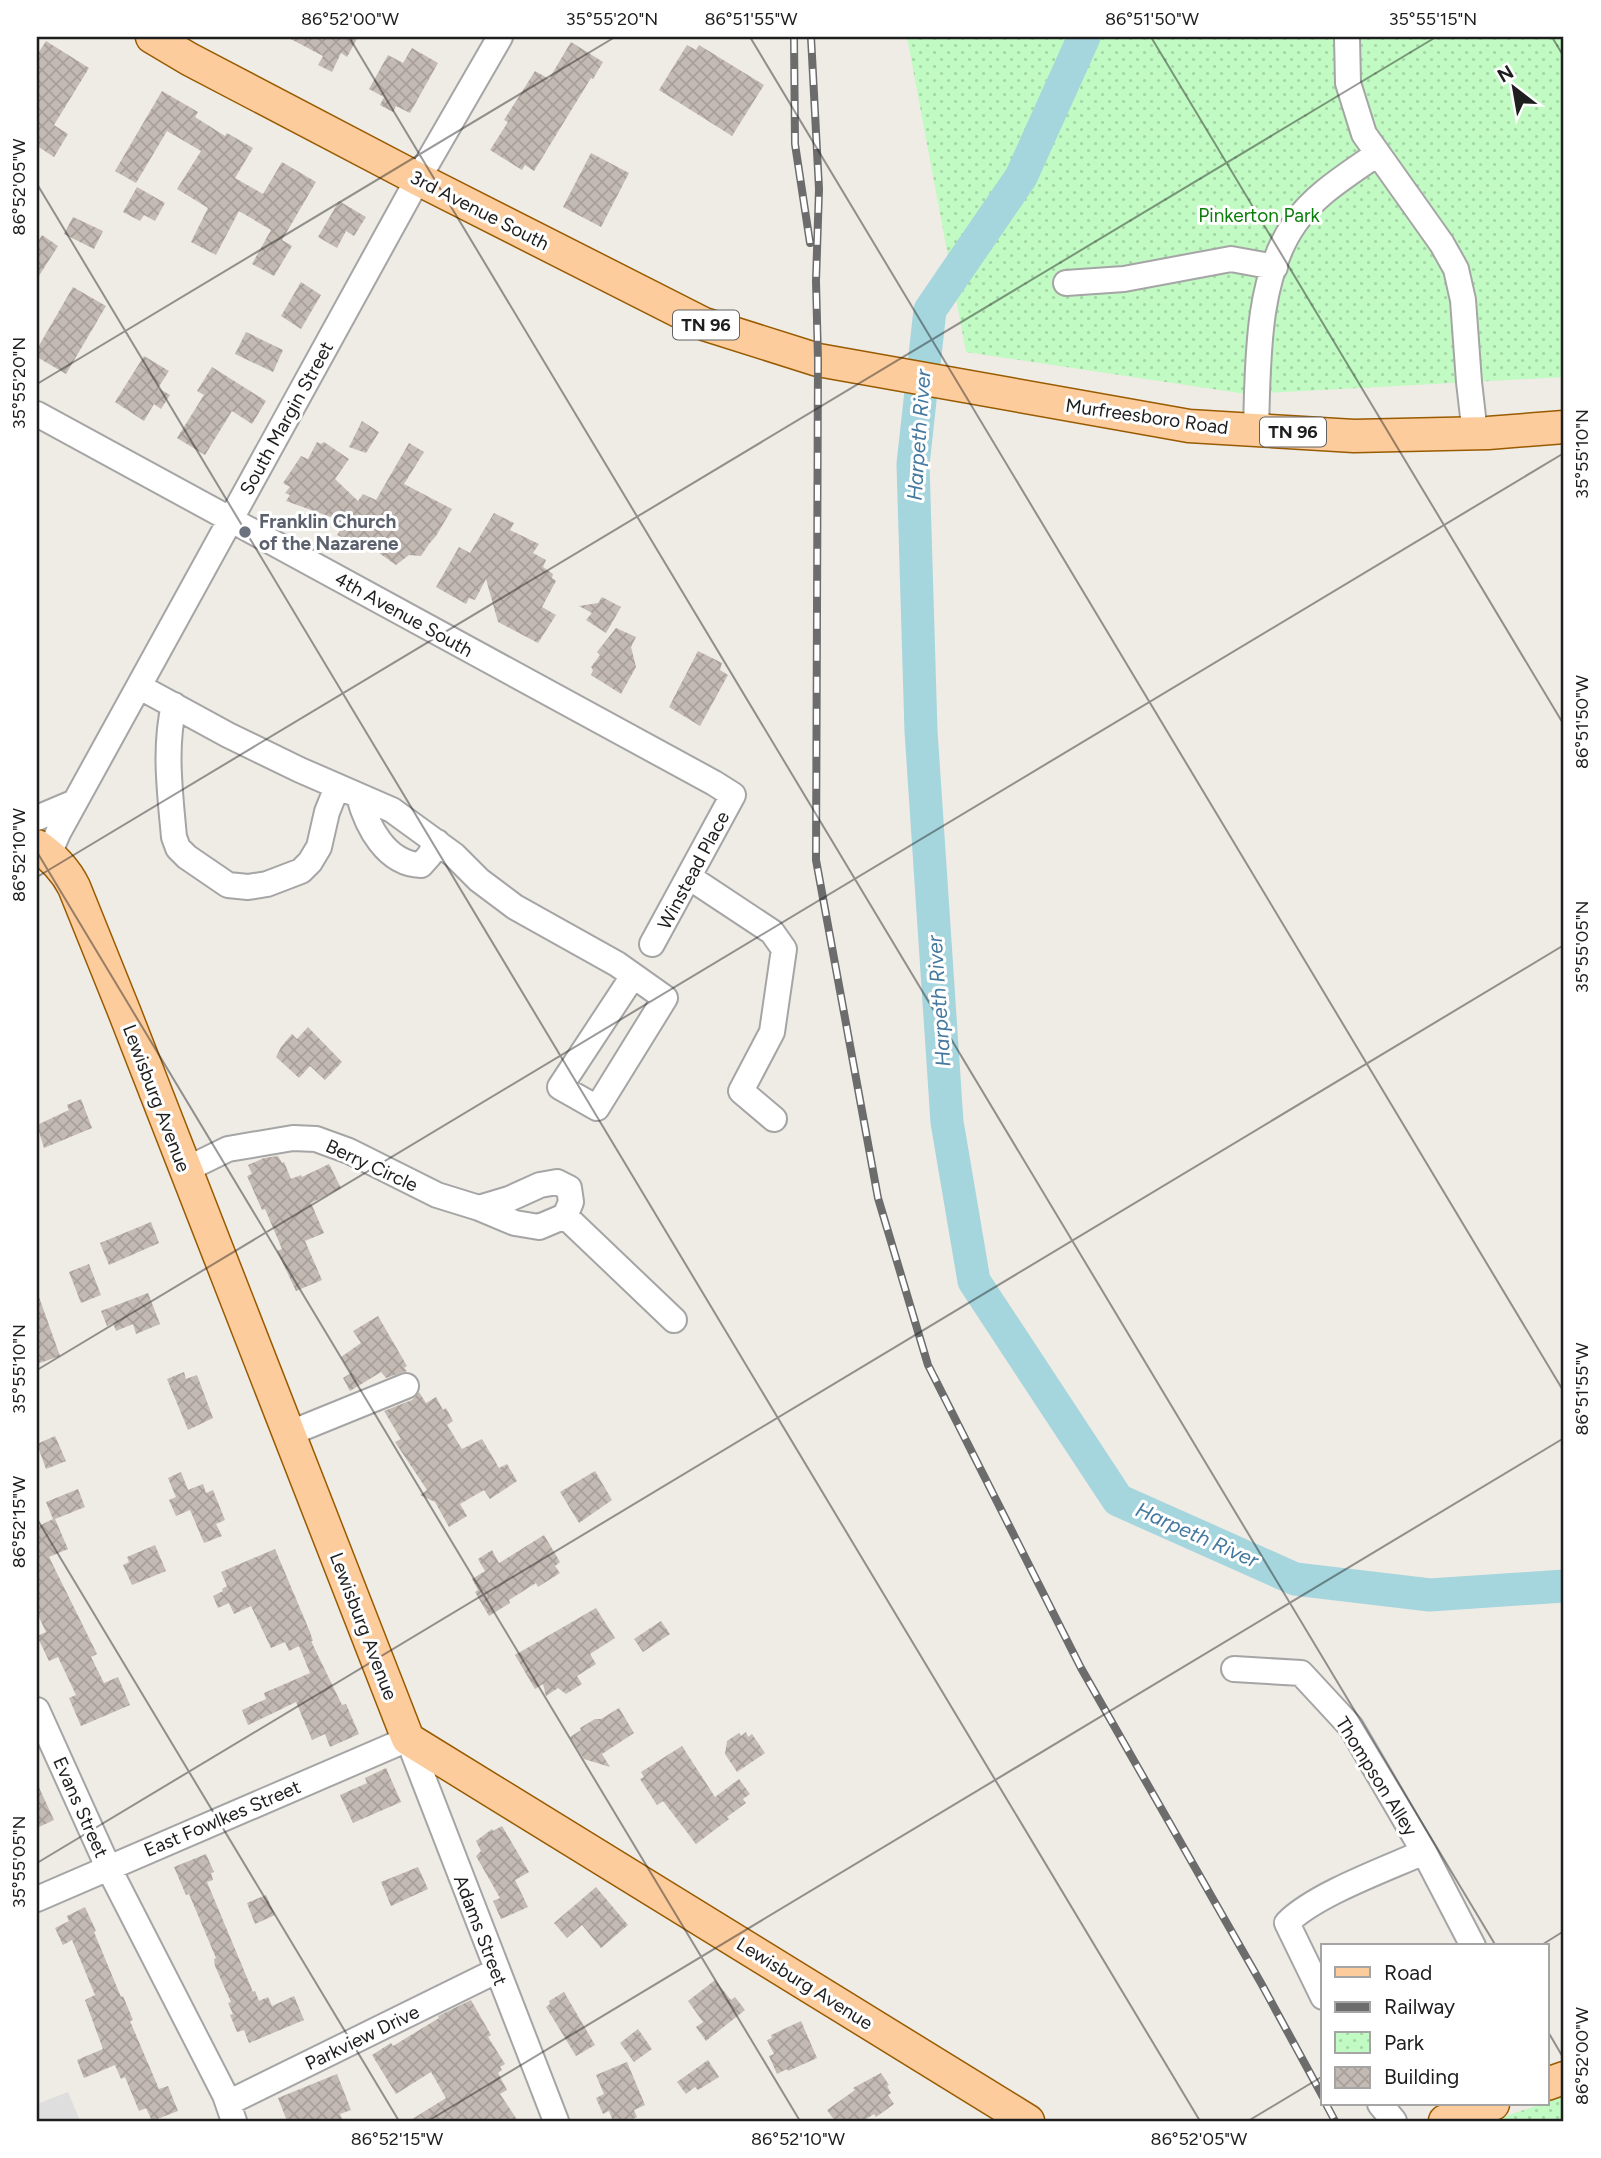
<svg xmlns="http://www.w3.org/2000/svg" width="1601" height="2158" viewBox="0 0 1601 2158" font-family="Figtree,sans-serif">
<defs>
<pattern id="park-dots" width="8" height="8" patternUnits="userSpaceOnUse" patternTransform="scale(1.75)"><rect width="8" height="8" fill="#c1fac2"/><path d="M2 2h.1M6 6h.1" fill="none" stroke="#a5d6a6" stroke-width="1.8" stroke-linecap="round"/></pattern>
<pattern id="building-cross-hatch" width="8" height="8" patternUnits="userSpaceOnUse" patternTransform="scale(1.75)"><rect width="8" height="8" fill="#c4bab4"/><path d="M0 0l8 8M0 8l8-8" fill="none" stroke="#a89f9a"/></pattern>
</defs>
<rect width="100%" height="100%" fill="#efebe5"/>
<!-- park -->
<path fill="url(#park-dots)" d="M907,37h657v340l-318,17 -280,-42z
M1564,2096v25h-73l51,-17h5v-2z"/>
<!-- parking -->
<path fill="#dedede" d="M68,2092l12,29h-43v-17z"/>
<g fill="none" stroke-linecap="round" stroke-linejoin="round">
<!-- river -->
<path stroke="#a5d5dd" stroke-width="33" d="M1084,37l-63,140 -91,133 -17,154 8,267 26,391 27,159 144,219 177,79 135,16 134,-9"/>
</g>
<!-- building -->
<path fill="url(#building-cross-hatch)" d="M287,37h71l-11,20 -6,-4 -9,19 -14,-7 5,-9z
M46,41l43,27 -35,57 14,9 -14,23 -17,-11v-91z
M571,42l32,20 -10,17 -2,-1 -57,93 -9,-6 -3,5 -32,-20 18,-28 -4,-2 31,-49 14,8z
M687,45l9,5 3,-5 65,40 -32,51 -73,-46z
M412,48l26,15 -28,50 -14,-7 -3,6 -13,-7 4,-8 -15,-8 19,-34 15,8z
M162,91l36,21 -3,5 30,19 2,-3 26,15 -18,30 28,16 19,-32 34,20 -34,58 10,6 -18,30 -22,-12 19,-34 -32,-19 -23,44 -25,-13 17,-34 -31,-19 24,-38 -34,-20 -31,52 -21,-12z
M591,153l38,20 -28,54 -38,-20z
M137,187l28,16 -10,18 -11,-6 -4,6 -17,-9z
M339,201l27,16 -12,19 -8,-5 -9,17 -19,-11z
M73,217l30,14 -9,18 -30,-15z
M42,235l16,11 -21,33v-36z
M301,282l20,13 -20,34 -20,-13z
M73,287l33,19 -40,68 -29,-17v-8z
M246,332l37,18 -10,22 -38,-18z
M144,356l25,15 -11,17 12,7 -9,14 -7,-5 -10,17 -29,-19z
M212,367l54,34 -14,23 -20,-13 -27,44 -28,-17 27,-43 -7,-4z
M362,421l17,11 -13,21 -17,-6z
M317,442l4,2 3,-2 25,17 -14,20 23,22 5,-7 13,6 33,-57 15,9 -20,32 48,25 -16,27 -7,8 -8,12 -12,-1 -13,10 -34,-24 -3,4 -22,-10 5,-8 -5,-2 2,-5 -53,-19 4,-6 -5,-2 5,-6 -7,-4 18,-27 7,3z
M494,513l20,10 -4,7 29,14 -6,9 13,7 -3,7 10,7 -1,4 4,3 -14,26 14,8 -18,28 -40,-21 -12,-43 -11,21 -6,-2 -3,6 -30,-17 23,-40 11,6z
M602,597l19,10 -15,26 -20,-13 6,-7 -13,-7 19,-3z
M616,628l20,9 -5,10 5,20 -15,27 -30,-19 2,-5 -2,-3 9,-12 -3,-3z
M698,651l24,12 -2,7 8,5 -28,51 -31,-19z
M308,1027l34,35 -17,18 -15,-14 -11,12 -23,-21 5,-10 11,-13 5,5z
M81,1099l11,29 -48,20 -7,-23 32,-15 -2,-5z
M278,1156l4,7 2,-1 7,17 10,-4 1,2 27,-13 12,24 -30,15 13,30 -19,8 17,39 -26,11 -19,-40 5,-2 -17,-40 -3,1 -15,-34 5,-2 -4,-9 16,-7z
M151,1222l8,21 -50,22 -9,-22z
M89,1264l12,31 -20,8 -12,-31z
M148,1293l12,31 -24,10 -3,-10 -17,7 -3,-8 -6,3 -6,-15z
M37,1297h2l21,59 -23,8z
M378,1316l29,50 -3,2 3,3 -21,7 -5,-6 -31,19 -7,-13 8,-5 -10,-16 20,-14 -8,-12z
M184,1372l2,7 11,-4 16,43 -25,12 -21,-51z
M419,1392l7,11 10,-6 7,13 3,-2 7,13 -6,4 15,24 20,-10 17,29 8,-4 10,17 -27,18 -6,-9 -24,14 7,12 -18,11 -14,-25 -15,-7 7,-5 -32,-48 6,-3 -17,-28 28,-11z
M55,1436l11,25 -20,8 -9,-25z
M595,1471l17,29 -33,23 -19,-31z
M181,1472l7,18 15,-6 3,9 7,-3 12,30 -9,4 6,12 -18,7 -14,-33 -14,6 -7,-16 7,-3 -8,-19z
M78,1489l7,18 -30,12 13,30 -19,8 48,97 -6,3 13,26 14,-6 12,28 -49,21 -12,-28 7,-3 -18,-38 -9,4 -12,-25 9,-4 -9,-19v-86l16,-8 -7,-17z
M544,1535l16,27 -5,4 5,7 -22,14 -2,-4 -27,17 1,3 -21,13 -14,-24 3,-2 -6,-11 13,-8 -7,-12 14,-9 7,13z
M155,1545l11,26 -34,14 -9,-20 6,-3 -2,-5z
M275,1549l35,83 3,9h-2l31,64 4,-1 13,30 -29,13 -5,-13 -13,6 -16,-38 -48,23 -6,-15 24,-11 -2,-6 46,-20 -11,-27 -10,5 -4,-9 -14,6 -20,-42 -17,8 -5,-11 -11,5 -5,-12 10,-5 -1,-2 5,-3 -6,-14z
M596,1608l19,30 -25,16 6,10 -19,12 5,8 -16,10 -8,-6 -12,8 -3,-12 -8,5 -20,-34z
M661,1621l9,13 -27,18 -9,-13z
M619,1708l15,25 -32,21 8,13 -26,-8 -14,-22 11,-7 -1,-2 15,-9h6z
M746,1732l2,5 4,-3 13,19 -28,19 -12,-18 2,-13 12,-8 2,3z
M682,1746l33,51 24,-18 11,15 -7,5 3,4 -19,14 2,2 -33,25 -33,-43 -6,4 -17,-26 4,-2 -3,-5z
M386,1768l15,34 -48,21 -13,-28 27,-12 -2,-5z
M37,1783l17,37 -17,8z
M502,1826l27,46 -14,8 13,27 -27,12 -8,-18 7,-3 -24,-42 5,-5 -5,-10 16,-12 1,2z
M206,1854l8,18 -3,1 2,7 -6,2 46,110 2,-1 4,10 9,-4 4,9 22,-10 10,24 -55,23 -5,-13 -7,2 -7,-17 3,-1 -5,-11 3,-1 -16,-36 -1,-7 2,-1 -27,-64 -3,1 -12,-28z
M418,1867l10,22 -37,17 -10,-24z
M596,1887l32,38 -27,23 -19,-23 -15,13 -13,-15z
M266,1895l9,20 -20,9 -8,-21z
M85,1907l11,24 -2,1 27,65 2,-1 10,24 -3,1 29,68 9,-3 10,25 -26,10 -6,-13 -7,3 -14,-34 -4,2 -6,-14 -31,13 -7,-18 26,-11 -18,-49 10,-5 -23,-55 -9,5 -8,-17 14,-7 -2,-5z
M715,1980l16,20 4,-3 10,13 -39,31 -10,-14 7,-5 -15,-21z
M564,1992l31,53 -19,11 -30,-49 4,-3 -1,-3z
M471,2000l20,35 -3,2 17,27 -5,3 2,3 -4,3 9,17 -7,4 18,27h-109l37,-23 -15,-26 -35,22 -24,-39 19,-12 2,3 46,-28 -1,-2z
M801,2021l16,37 -29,13 -1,-2 -10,5 -8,-18 5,-2 -7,-14 5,-2 -1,-3z
M638,2029l14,20 -18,13 -14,-19z
M708,2060l11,17 -21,13 -3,-3 -9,7 -9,-12z
M627,2062l18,43 -11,5 3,7 -9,4h-15l-4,-10 -6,3 -7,-16 8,-4 -8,-19z
M881,2073l8,12 -2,1 4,7 -3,2 6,9 -18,13 -2,-3 -11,7h-28l-8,-11 28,-20 -2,-2z
M337,2074l14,36 -11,4 3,7h-56l-9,-23z"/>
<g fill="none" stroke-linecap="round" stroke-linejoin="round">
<defs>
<path id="minor" d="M1347,37l1,46 16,51 78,110 14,25 7,31 6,82 6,52
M1066,283l58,-4 107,-20 44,8
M37,414l677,369 19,12 -81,149
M1256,430c2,-66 0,-152 39,-207 20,-29 54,-49 82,-69
M140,687l88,48 72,35 92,40 62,45 25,25 36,27 102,57 48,34 -68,110 -37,-21 73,-111
M174,705c-10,43 -4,88 0,132l4,11 9,9 41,28 20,2 19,-3 34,-13 9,-9 9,-15 8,-35 10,-25
M359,797c8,29 27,67 62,68l8,-9 8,-14
M37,818l38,-16
M49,854l9,-21 360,-654 82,-142
M689,877l83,55 12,17 -12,83 -31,59 33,28
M185,1170l43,-21 65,-11 23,1 33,12 88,44 42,13 30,-9 31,-14 17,-3 12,6 2,14 -6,14 -26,11 -24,-4 -36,-15
M565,1216l109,104
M288,1434l118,-48
M1234,1669l67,4 50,54 73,125 49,94
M37,1710l71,157 117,228 9,26
M37,1899l371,-160 148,382
M1323,1997l-36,-74c27,-28 99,-54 137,-71
M228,2103l268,-132
M1380,2104l14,17"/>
<path id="major" d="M152,37l37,22 229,120 286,145 114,36 371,66 165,10 134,-3 76,-6
M37,846c16,11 28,23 37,41l50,124 284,728 620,382
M1547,2084l17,-6
M1445,2121l48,-17"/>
</defs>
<!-- minor casing -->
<use href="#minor" stroke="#a5a5a5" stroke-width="28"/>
<!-- major casing -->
<use href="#major" stroke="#995b00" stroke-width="35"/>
<!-- minor -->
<use href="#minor" stroke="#fff" stroke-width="24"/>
<!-- major -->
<use href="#major" stroke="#fccc9d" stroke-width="32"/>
<defs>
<path id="rail" d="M794,37l1,107 15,99
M811,37l8,152 -3,92 2,79 -2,500 62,338 50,167 153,303 180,315 62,114
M1326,2104l9,17"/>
</defs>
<!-- rail casing -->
<use href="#rail" stroke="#6c6c6c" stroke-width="8"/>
<!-- rail -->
<use href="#rail" stroke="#fff" stroke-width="5" stroke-dasharray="16" stroke-linecap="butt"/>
</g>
<!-- ticks -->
<path fill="none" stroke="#1e1e1e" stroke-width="2" stroke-opacity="0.45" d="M349,37l1147,1909M750,37l814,1355M1151,37l413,688M1552,37l12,20M37,184l1163,1937M37,384l578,-347M37,852l763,1269M37,877l1399,-840M37,1370l1527,-917M37,1519l362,602M37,1863l1527,-918M1540,1946l24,-15M1547,2030l17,29M428,2121l1136,-683M1248,2121l75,-45"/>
<!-- markers -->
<circle fill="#6b7280" stroke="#fff" stroke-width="2.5" cx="245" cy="532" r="7"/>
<g text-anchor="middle" stroke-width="6" stroke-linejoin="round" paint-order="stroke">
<!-- shield labels -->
<g fill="#fff" stroke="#626262" stroke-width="2">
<rect x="673" y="310.5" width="66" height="29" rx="5"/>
<rect x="1260" y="417.5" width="66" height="29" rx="5"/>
</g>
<g font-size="18" font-weight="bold" fill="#1e1e1e">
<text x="706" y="331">TN 96</text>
<text x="1293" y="438">TN 96</text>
</g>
<!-- street labels -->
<g font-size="19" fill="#1e1e1e" stroke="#fff">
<text transform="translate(480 210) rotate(27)" y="7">3rd Avenue South</text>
<text transform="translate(1147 416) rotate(8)" y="7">Murfreesboro Road</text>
<text transform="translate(286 418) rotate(-61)" y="7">South Margin Street</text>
<text transform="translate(404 614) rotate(29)" y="7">4th Avenue South</text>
<text transform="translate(693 870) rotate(-62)" y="7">Winstead Place</text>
<text transform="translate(157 1098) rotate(69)" y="7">Lewisburg Avenue</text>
<text transform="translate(372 1165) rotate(25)" y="7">Berry Circle</text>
<text transform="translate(364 1626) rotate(69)" y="7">Lewisburg Avenue</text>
<text transform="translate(1377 1776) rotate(58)" y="7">Thompson Alley</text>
<text transform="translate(81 1807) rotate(66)" y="7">Evans Street</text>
<text transform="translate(222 1818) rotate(-23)" y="7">East Fowlkes Street</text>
<text transform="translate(481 1930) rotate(69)" y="7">Adams Street</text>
<text transform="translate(805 1983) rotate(32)" y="7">Lewisburg Avenue</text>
<text transform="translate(362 2037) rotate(-26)" y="7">Parkview Drive</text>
</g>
<!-- park labels -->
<g font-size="19" fill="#0b7e0c" stroke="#fff">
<text x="1259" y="222">Pinkerton Park</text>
</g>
<!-- worship labels -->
<g font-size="19" font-weight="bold" fill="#5b616d" stroke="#fff" text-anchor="start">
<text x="259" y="528">Franklin Church<tspan x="259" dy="22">of the Nazarene</tspan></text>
</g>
<!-- water labels -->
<g font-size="21" font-style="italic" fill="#44789f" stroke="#fff">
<text transform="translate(919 435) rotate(-86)" y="7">Harpeth River</text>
<text transform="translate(939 1001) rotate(-94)" y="7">Harpeth River</text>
<text transform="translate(1197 1535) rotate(24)" y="7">Harpeth River</text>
</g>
</g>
<!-- border -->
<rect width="1601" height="2158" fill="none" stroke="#ffffff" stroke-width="77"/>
<!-- legend -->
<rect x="1321" y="1944" width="228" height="161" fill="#ffffff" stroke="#a5a5a5" stroke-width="2"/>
<rect x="1335" y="1967" width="35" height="10" fill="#fccc9d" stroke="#a5a5a5" stroke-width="2"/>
<text x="1384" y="1980" font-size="21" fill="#1e1e1e">Road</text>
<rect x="1335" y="2002" width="35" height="10" fill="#6c6c6c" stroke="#a5a5a5" stroke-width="2"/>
<text x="1384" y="2014" font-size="21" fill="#1e1e1e">Railway</text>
<rect x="1335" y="2032" width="35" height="21" fill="url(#park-dots)" stroke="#a5a5a5" stroke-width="2"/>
<text x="1384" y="2050" font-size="21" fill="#1e1e1e">Park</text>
<rect x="1335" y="2067" width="35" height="21" fill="url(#building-cross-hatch)" stroke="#a5a5a5" stroke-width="2"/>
<text x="1384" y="2084" font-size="21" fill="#1e1e1e">Building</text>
<!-- north arrow -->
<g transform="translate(1514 88) rotate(329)" stroke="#ffffff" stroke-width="5" paint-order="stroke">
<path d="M0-5L12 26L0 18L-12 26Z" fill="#1e1e1e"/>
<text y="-10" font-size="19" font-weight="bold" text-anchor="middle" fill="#1e1e1e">N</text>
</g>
<rect x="38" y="38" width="1524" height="2082" fill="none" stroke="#1e1e1e" stroke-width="2.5"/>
<g font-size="18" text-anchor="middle" fill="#1e1e1e">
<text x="350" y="25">86°52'00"W</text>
<text x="612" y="25">35°55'20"N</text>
<text x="751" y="25">86°51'55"W</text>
<text x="1152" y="25">86°51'50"W</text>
<text x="1433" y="25">35°55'15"N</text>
<text transform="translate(19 187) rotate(-90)" y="6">86°52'05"W</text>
<text transform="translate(19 383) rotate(-90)" y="6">35°55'20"N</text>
<text transform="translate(1582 454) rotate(-90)" y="6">35°55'10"N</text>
<text transform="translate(1582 722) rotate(-90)" y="6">86°51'50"W</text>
<text transform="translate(19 855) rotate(-90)" y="6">86°52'10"W</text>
<text transform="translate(1582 947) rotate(-90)" y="6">35°55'05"N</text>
<text transform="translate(19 1369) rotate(-90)" y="6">35°55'10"N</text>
<text transform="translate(1582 1389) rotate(-90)" y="6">86°51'55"W</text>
<text transform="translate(19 1522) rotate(-90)" y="6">86°52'15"W</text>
<text transform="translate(19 1862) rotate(-90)" y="6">35°55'05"N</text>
<text transform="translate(1582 2056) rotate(-90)" y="6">86°52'00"W</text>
<text x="397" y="2145">86°52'15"W</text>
<text x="798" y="2145">86°52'10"W</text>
<text x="1199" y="2145">86°52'05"W</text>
</g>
</svg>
